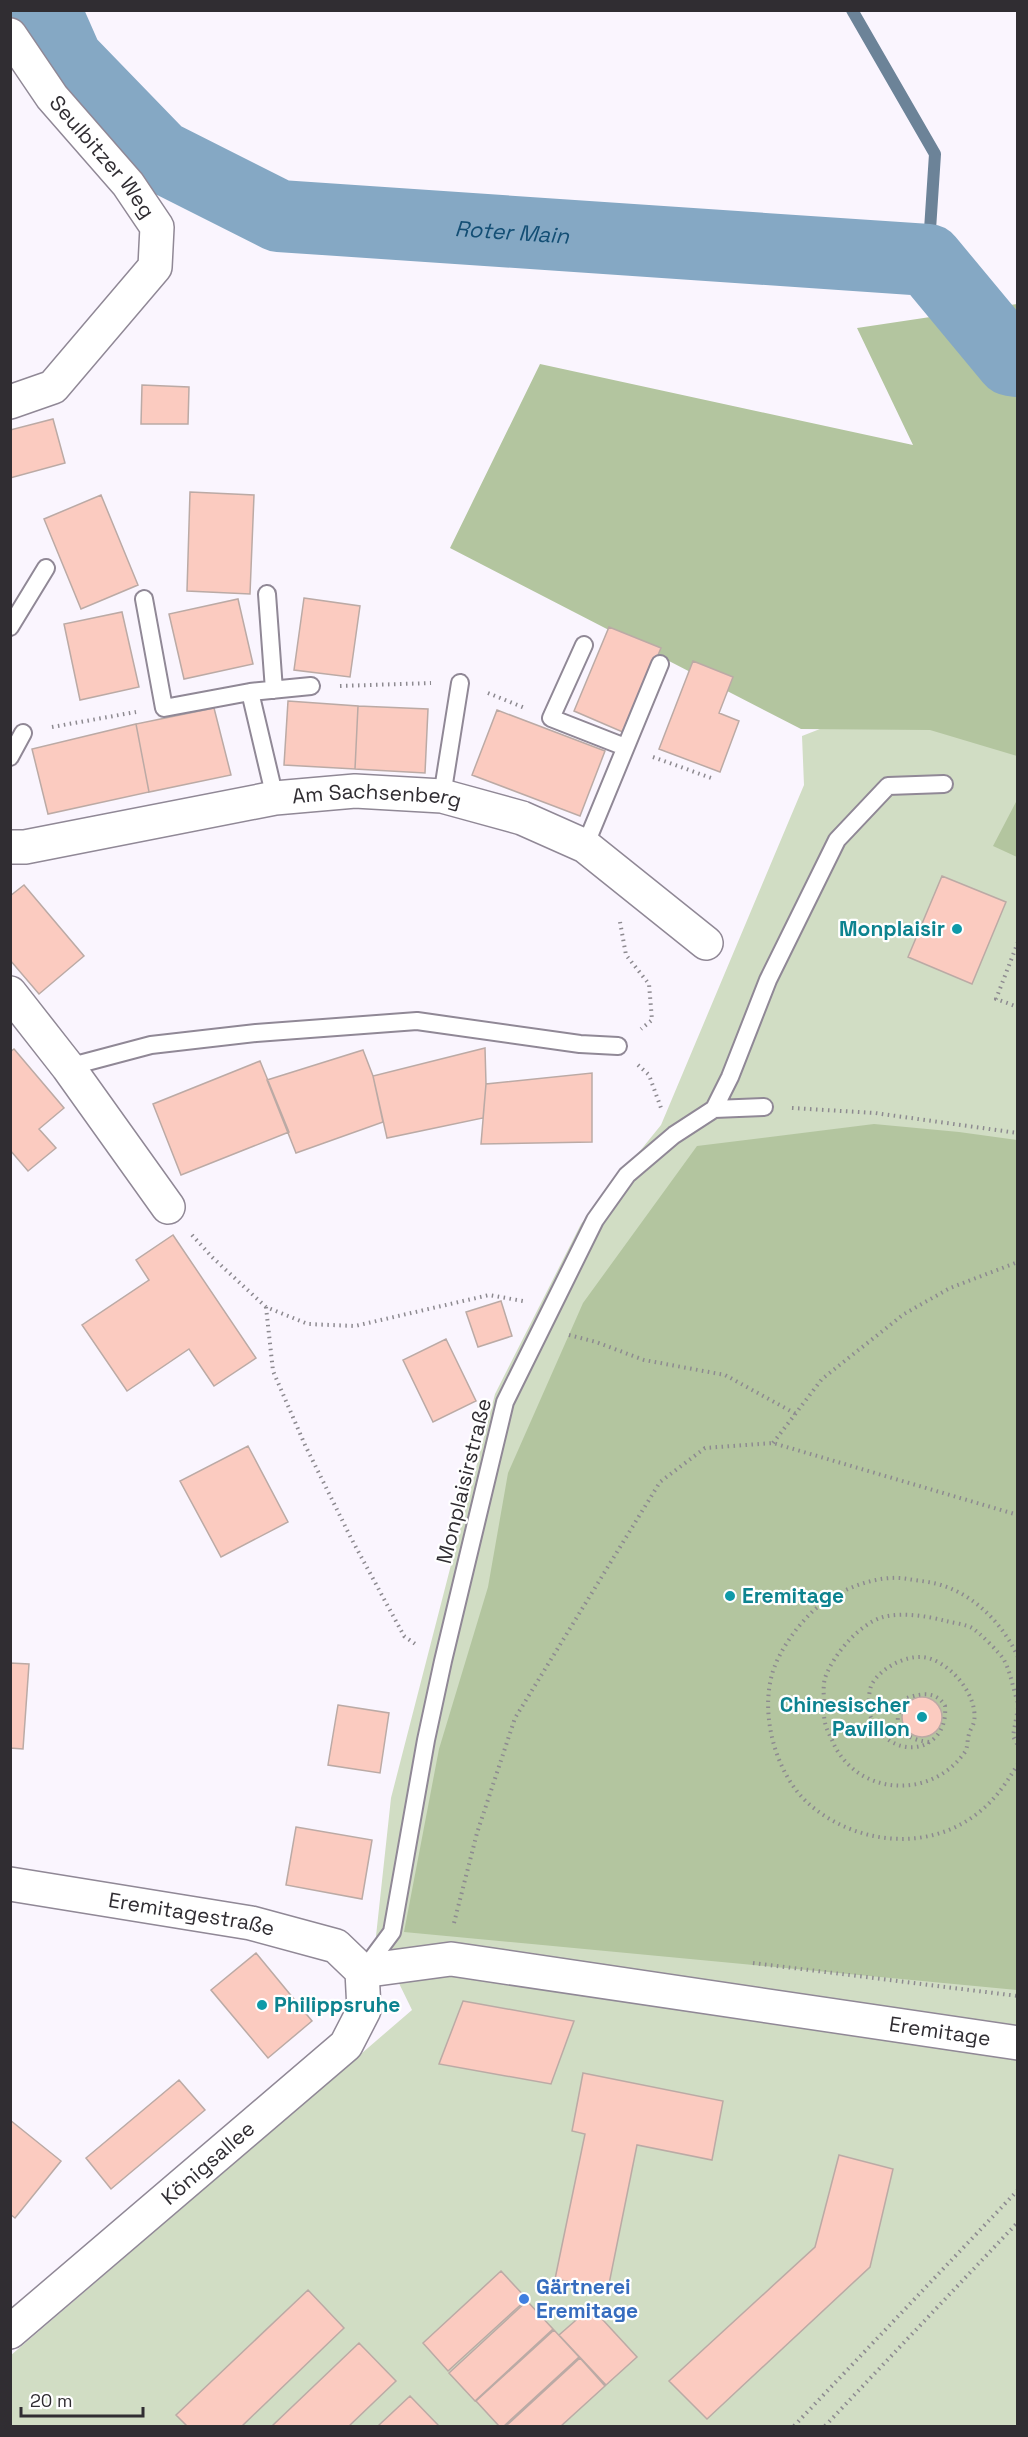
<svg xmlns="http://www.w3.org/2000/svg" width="1028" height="2437" viewBox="0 0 1028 2437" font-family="'Space Grotesk',sans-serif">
<rect width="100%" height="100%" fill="#faf5fe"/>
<!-- green -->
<path fill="#d1ddc4" d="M1017,652v1774h-1006l-1,-70 402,-346 -36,-74 15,-138 104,-404 86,-170 80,-99 143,-340 -2,-49z"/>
<!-- forest -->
<path fill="#b3c59f" d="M1017,304v452l-87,-26 -129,-1 -351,-181 90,-184 373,81 -56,-117z
M1017,800v57l-24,-11z
M874,1124l85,8 58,8v850l-613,-58 35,-183 49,-162 20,-114 75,-170 114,-157z"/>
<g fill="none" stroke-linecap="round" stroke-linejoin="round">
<!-- stream -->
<path stroke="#6c8398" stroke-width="12" d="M852,10l83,144 -7,106"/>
<!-- river -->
<path stroke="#85a8c4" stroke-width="72" id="s1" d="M45,10l22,50 93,96 119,60 649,44 83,100 7,1"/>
</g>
<!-- building -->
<path fill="#fbcbc0" stroke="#bbaaa5" stroke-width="1.5" d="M142,385l47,2 -1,37h-47z
M53,419l12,44 -55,15v-48z
M190,492l64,3 -4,99 -63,-3z
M101,495l37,90 -57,24 -37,-90z
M304,598l56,8 -10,71 -56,-7z
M238,599l15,65 -69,15 -15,-65z
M122,612l17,75 -59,13 -16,-76z
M609,627l52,21 -36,85 -51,-22z
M693,661l40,16 -14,36 20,8 -19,51 -61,-23z
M288,701l70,5 -3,63 -71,-4z
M358,706l70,3 -3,64 -70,-4z
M214,708l17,67 -82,17 -13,-68z
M497,710l108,41 -25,65 -108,-41z
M136,724l13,68 -101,22 -16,-65z
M942,876l64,26 -34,82 -64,-27z
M24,885l60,71 -45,38 -29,-34v-64z
M485,1048l1,36 -3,34 -96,20 -14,-62z
M14,1049l50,59 -25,21 17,19 -28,23 -18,-21v-98z
M363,1050l10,26 10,46 -87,31 -29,-73z
M260,1061l29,71 -108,43 -28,-71z
M592,1073v69l-111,2 5,-60z
M173,1235l83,123 -42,28 -25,-37 -62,42 -45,-66 67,-45 -13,-20z
M501,1301l11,35 -34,11 -12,-35z
M446,1339l30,62 -43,21 -30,-62z
M248,1446l40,76 -67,35 -41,-76z
M10,1663l19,1 -6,85 -13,-1z
M902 1717a20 20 0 1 1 40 0a20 20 0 1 1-40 0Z
M338,1705l51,8 -9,60 -52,-8z
M296,1827l76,13 -10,59 -76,-14z
M256,1953l56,68 -44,37 -57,-68z
M463,2001l111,20 -23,63 -112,-20z
M583,2073l140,28 -11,59 -75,-15 -29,144 -53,-10 30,-145 -13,-3z
M179,2080l26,30 -94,79 -25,-31z
M10,2120l51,41 -46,57 -5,-4z
M839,2155l54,14 -23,98 -163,152 -38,-38 146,-134z
M501,2271l26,28 -79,72 -25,-28z
M308,2290l36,38 -102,98h-55l-11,-11z
M527,2301l26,28 -78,72 -26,-28z
M591,2307l46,50 -31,28 -47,-50z
M554,2330l25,27 -75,69h-5l-23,-25z
M359,2343l37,38 -47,45h-77z
M580,2358l25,28 -44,40h-55z
M410,2396l29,30h-61z"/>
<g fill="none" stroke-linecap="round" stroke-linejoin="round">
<defs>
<path id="service" d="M267,594l7,96
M144,599l20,109 86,-16 61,-6
M10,627l36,-59
M584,645l-33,73 74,29
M250,692l25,106
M10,757l13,-24
M442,796l18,-113
M585,846l75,-182
M68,1067l83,-22 105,-12 161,-12 163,23 38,2
M714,1109l16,-32 38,-97 69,-140 51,-54 56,-2
M363,1971l29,-39 34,-192 17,-79 62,-259 90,-182 32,-45 47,-40 40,-26 50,-2"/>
<g id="minor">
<path id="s2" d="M10,35l42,62 76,87 29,43 -2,40 -102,120 -43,15"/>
<path id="s3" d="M10,847h15l250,-49 80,-7 87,5 80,22 63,28 121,97"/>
<path d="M10,993l58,74 100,140"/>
<path id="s4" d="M362,1971l89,-12 567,84"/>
</g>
<g id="tertiary">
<path id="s5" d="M10,1884l241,39 85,23 26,25 2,39 -18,35 -336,287"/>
</g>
</defs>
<!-- service casing -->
<use href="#service" stroke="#908896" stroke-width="20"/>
<!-- minor casing -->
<use href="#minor" stroke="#908896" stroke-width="36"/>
<!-- tertiary casing -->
<use href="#tertiary" stroke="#908896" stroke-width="36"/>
<!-- path -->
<path stroke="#8d8a90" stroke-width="4" stroke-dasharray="1.5 4.5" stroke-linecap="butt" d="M340,686l91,-3
M488,693l37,15
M52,727l84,-15
M653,757l61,22
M620,922l6,33 23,29 3,36 -11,9
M1018,942l-22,57 22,8
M638,1065l11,10 12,33
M792,1108l83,5 143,20
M192,1235l21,23 53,49 42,17 47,2 134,-31 34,6
M266,1307l7,64 32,74 46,93 53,98 14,10
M569,1335l27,7 48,18 81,15 71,39
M773,1443l49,-64 82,-65 46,-26 68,-26
M1018,1657c-14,-31 -41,-60 -74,-71 -11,-4 -24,-5 -36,-7 -30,-6 -74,12 -96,33 -15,15 -27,31 -36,51 -19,44 -2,111 34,142 47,40 119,47 168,8 17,-13 29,-31 40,-49
M1018,1708l-5,28 5,10
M929,1742c-29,-3 -41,-20 -22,-44 14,-5 30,-7 38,8 4,45 -49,57 -71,17 -2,-4 -5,-8 -5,-12 -1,-7 0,-22 3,-27 9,-16 32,-28 50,-27 26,2 57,38 52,65 -1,4 -4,8 -5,12 -2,6 -1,13 -4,18 -34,49 -110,44 -133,-12 -4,-8 -8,-16 -8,-26 1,-10 -2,-25 1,-36 8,-23 34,-54 58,-61 19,-5 44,-1 63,4 8,2 19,3 26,7 7,4 28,25 32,32 7,13 9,29 14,43
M454,1923l23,-90 38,-115 145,-236 45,-34 68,-5 245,72
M753,1963l265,33
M794,2426l224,-236
M825,2426l193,-204"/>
<!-- service -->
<use href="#service" stroke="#fff" stroke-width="16"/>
<!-- minor -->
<use href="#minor" stroke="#fff" stroke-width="33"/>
<!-- tertiary -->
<use href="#tertiary" stroke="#fff" stroke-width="33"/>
</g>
<!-- markers -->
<g fill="#0f9aa8" stroke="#fff" stroke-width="2">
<circle cx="957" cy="929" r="6"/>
<circle cx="730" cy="1596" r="6"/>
<circle cx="922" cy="1717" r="6"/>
<circle cx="262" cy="2005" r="6"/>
</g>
<circle fill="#3f7fe0" stroke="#fff" stroke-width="2" cx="524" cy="2299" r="6"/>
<g text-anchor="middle" stroke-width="4.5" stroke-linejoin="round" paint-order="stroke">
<!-- street labels -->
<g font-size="21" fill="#302d32" stroke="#fff">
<text dy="7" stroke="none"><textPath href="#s2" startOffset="153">Seulbitzer Weg</textPath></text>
<text dy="7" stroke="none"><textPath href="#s3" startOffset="372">Am Sachsenberg</textPath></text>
<text transform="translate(464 1481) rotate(-76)" y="7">Monplaisirstraße</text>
<text dy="7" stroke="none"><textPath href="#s5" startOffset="184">Eremitagestraße</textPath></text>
<text dy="7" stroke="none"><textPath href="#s4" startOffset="584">Eremitage</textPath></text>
<text transform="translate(208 2163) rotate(-41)" y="7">Königsallee</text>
</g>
<!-- culture labels -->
<g font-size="21" font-weight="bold" fill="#0d838f" stroke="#fff" text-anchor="end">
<text x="945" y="936">Monplaisir</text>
<text x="742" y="1603" text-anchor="start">Eremitage</text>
<text x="910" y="1712">Chinesischer<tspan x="910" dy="24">Pavillon</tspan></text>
<text x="274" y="2012" text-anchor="start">Philippsruhe</text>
</g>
<!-- shop labels -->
<g font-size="21" font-weight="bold" fill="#366cbe" stroke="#fff" text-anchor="start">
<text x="536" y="2294">Gärtnerei<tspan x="536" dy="24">Eremitage</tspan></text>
</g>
<!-- water labels -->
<g font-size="22" font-style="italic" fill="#134e74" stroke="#fff">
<text dy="8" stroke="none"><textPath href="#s1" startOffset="555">Roter Main</textPath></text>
</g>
</g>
<!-- border -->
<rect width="1028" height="2437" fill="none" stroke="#302d32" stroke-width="24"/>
<!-- scale -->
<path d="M21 2407v9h122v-9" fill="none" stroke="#302d32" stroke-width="3"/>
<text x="30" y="2407" font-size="18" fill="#302d32" stroke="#ffffff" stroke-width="4.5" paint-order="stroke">20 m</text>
</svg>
